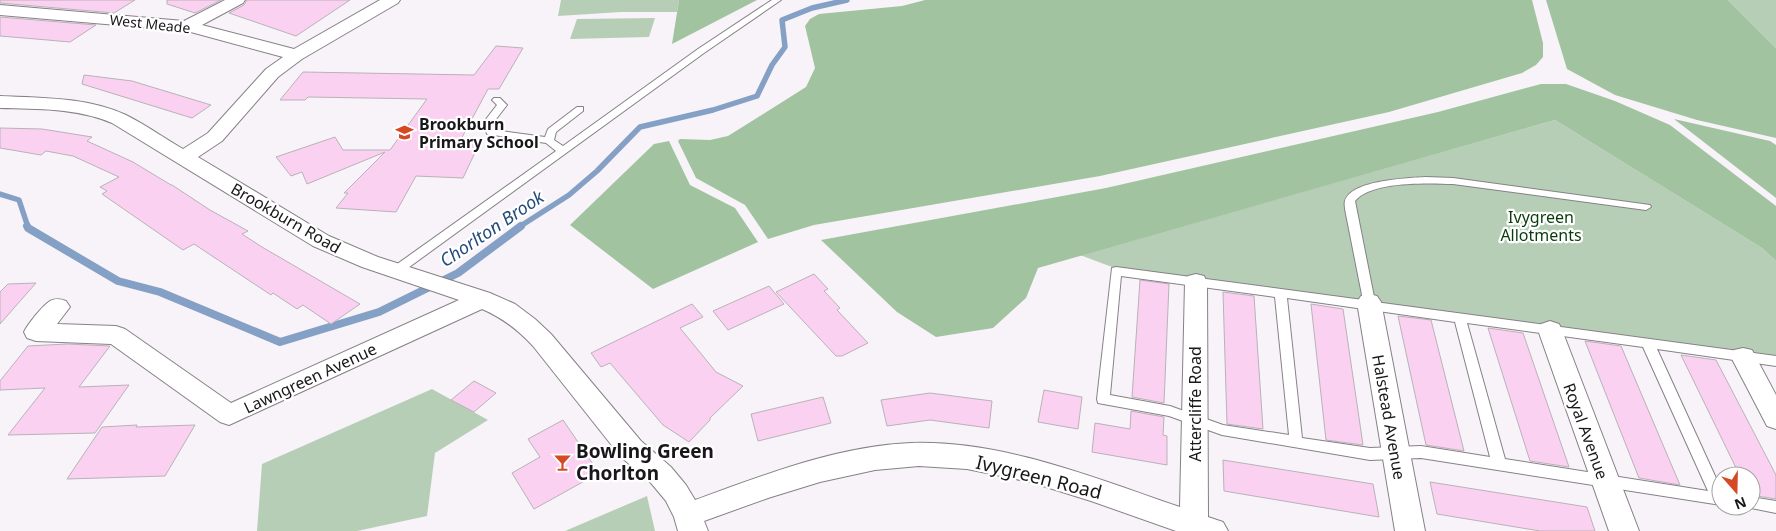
<svg xmlns="http://www.w3.org/2000/svg" width="1776" height="531" viewBox="0 0 1776 531" font-family="'Noto Sans',sans-serif">
<rect width="100%" height="100%" fill="#f8f3f9"/>
<!-- green -->
<path fill="#b7ceb6" d="M561,0h118l-2,12h-56l-63,4z
M1728,0h48v48z
M655,18l-6,19 -79,2 7,-20z
M1555,120l207,128 14,13v96l-664,-90 -32,-12z
M432,389l56,31 -53,33 -8,63 -70,15h-100l5,-67z
M647,496l8,35h-90z"/>
<!-- forest -->
<path fill="#a1c3a0" d="M679,0h78l-85,44z
M925,0h607l11,43v14l-7,8 -14,8 -133,39 -289,64 -286,49 -46,14 -23,-34 -49,-27 -18,-37 2,-2 30,1 18,-4 78,-49 9,-19 -10,-42 5,-7 9,-5 83,-8z
M1546,0h182l48,48v90l-79,-18 -82,-25 -48,-26z
M1541,84h25l49,17 55,24 106,81v55l-14,-13 -207,-128 -517,148 -12,30 -33,30 -57,9 -39,-25 -76,-72 285,-52 332,-76z
M1674,119l96,22 6,4v53z
M669,141l21,44 45,23 23,34 -105,47 -83,-64 84,-81z"/>
<g fill="none" stroke-linecap="round" stroke-linejoin="round">
<!-- stream-far1 -->
<path stroke="#84a1c5" stroke-width="5.5" d="M0,194l19,6 9,27
M519,227l50,-32 28,-24 43,-44 73,-17 44,-14 15,-31 13,-18 -3,-27 30,-12 35,-8"/>
<!-- stream -->
<path stroke="#84a1c5" stroke-width="8" d="M27,226l1,2 90,53 42,11 120,50 99,-30 79,-39 63,-47"/>
</g>
<!-- building -->
<path fill="#fbd1f1" stroke="#b9b2b7" d="M0,0h135l-21,13 -114,-10z
M167,0h54l-26,13 -28,-9z
M247,0h103l-54,36 -67,-23 15,-8z
M0,17l96,8 -26,17 -34,-3 -36,-3z
M496,46l27,2 -24,41h-11l-29,54 20,1 -16,34 -47,-2 -20,36 -60,-4 12,-15h-4l41,-41 -78,32 -5,-12 -11,4 -15,-19 59,-20 8,13h47l37,-51 -119,-2 -3,3h-25l23,-28 171,3z
M84,75l48,6 79,24 -19,13 -110,-34z
M0,128l42,1 50,8 -5,4 46,21 38,23h1l38,25 38,21 -6,3 20,13 98,57 -29,20 -28,-19 -6,4 -24,-16 -2,2 -77,-51 -11,6 -81,-56 5,-3 -7,-4 19,-10 -46,-21 -27,-5 -5,4 -41,-7z
M814,274l14,15 -4,2 16,17 -3,2 31,33 -26,13h-6l-60,-64z
M1140,280l29,4 -5,119 -32,-6z
M36,283l-36,41v-32l8,-8z
M769,286l15,18 -56,26 -15,-19z
M1223,292l31,4 9,133 -36,-5z
M692,304l11,13 -23,11 36,44 27,14 -33,32v2l-21,22 -26,-17 -53,-62 -9,4 -10,-14z
M1311,304l32,5 20,136 -37,-5z
M1398,316l33,4 33,131 -38,-6z
M1488,328l35,5 46,134 -39,-6z
M1585,341l36,5 59,139 -41,-7z
M67,344l43,2 -31,41 50,-2 -34,48 -87,2 37,-47 -45,2v-9l28,-35z
M1681,355l35,5 60,115v24l-25,-4v-19h-11z
M474,381l22,12 -22,19 -23,-12z
M1044,390l38,7 -4,32 -40,-7z
M930,393l62,8 -3,27 -59,-8 -43,6 -6,-26z
M823,397l8,26 -73,18 -7,-27z
M1131,411l33,6 -1,18 4,1v29l-75,-13 3,-29 35,6z
M563,420l36,53 -65,36 -22,-36 28,-16 -12,-18z
M137,425l-1,2 59,-2 -30,51 -98,3 35,-52z
M1223,460l150,24 6,33 -155,-26z
M1430,482l157,25 8,24h-55l-103,-17z"/>
<g fill="none" stroke-linecap="round" stroke-linejoin="round">
<defs>
<path id="service" d="M772,0h9l-77,53 -303,220h-8l-2,-3 2,-3 163,-116 -10,-8 -59,-9 -4,-11 14,-18 -5,-5 2,-2h6l7,7 -14,18 1,7 51,7 3,-8 29,-22h6v4l-27,21 -2,8 9,6 135,-97z
M1426,177l27,1 197,27 1,2 -5,3 -193,-26c-25,-1 -82,-3 -98,17l20,101 401,54v10l-119,-17 64,140v16l-300,-47 -51,2 -148,-25 -53,-19 -71,-13 -1,-4 15,-131 4,-1 247,33 -18,-91c0,-3 -1,-5 0,-8 6,-21 63,-23 81,-24zM1121,276l154,21 14,138 -66,-10 -53,-19 -60,-11zM1287,298l168,24 35,135 -69,-11 -51,2 -68,-10zM1467,323l176,24 65,144 -203,-32z
M1751,497l25,4v12l-30,-6 -1,-1h6z"/>
<path id="minor" d="M225,0h20l-2,3 -41,22 92,24 86,-49h20l-2,3 -96,56 -24,18 -56,64 -24,16 131,79 49,21 112,36 25,11 20,15 16,15 90,107 30,26 15,18 9,15c69,-25 142,-54 216,-57 92,-3 183,35 269,64l5,-225 3,-6 8,-2 8,2 3,6 1,235 15,5 5,9h-52l-85,-30 -61,-19 -63,-13 -48,-3 -44,4 -55,12 -52,16 -64,23 4,10h-30l-4,-14 -8,-16 -15,-18 -30,-26 -88,-111c-15,-16 -30,-28 -51,-37l-253,116 -9,-3 -109,-78 -75,-3 -9,-3 -3,-6c4,-8 19,-27 26,-31 6,-3 11,-2 16,0l4,6 -13,17 59,2 9,3 106,74 228,-103 -97,-33 -49,-21 -201,-123c-35,-15 -74,-14 -112,-15v-12c42,2 87,1 126,19 20,10 38,23 57,34l25,-16 58,-64 17,-12 -96,-26 -187,-16v-10l184,16z
M1369,294l8,2 4,6 44,229h-30l-38,-229 4,-6z
M1550,321l9,3 3,6 77,201h-30l-71,-201 3,-6z
M1743,348l9,2 24,45v34l-9,-3 -36,-69 3,-7z"/>
</defs>
<!-- service casing -->
<use href="#service" stroke="#868186" stroke-width="2"/>
<!-- minor casing -->
<use href="#minor" stroke="#868186" stroke-width="2"/>
<!-- service -->
<use href="#service" fill="#fff" fill-rule="evenodd"/>
<!-- minor -->
<use href="#minor" fill="#fff" fill-rule="evenodd"/>
</g>
<!-- icons -->
<defs>
<symbol id="school-bare" viewBox="-9 -9 18 18"><path d="M0-5L7-2L0 1L-7-2ZM-4 1L0 2.5L4 1V4Q0 6-4 4Z" fill="#d44a25" stroke="#fff" stroke-width="2.5" paint-order="stroke"/></symbol>
<symbol id="bar-bare" viewBox="-9 -9 18 18"><path d="M-6-5H6L.8 .8V4.5H3.5V6h-7V4.5H-.8V.8Z" fill="#d44a25" stroke="#fff" stroke-width="2.5" paint-order="stroke"/></symbol>
</defs>
<g fill-rule="evenodd">
<use href="#school-bare" x="392" y="120" width="25" height="25"/>
<use href="#bar-bare" x="550" y="450" width="25" height="25"/>
</g>
<g text-anchor="middle" stroke-width="4.5" stroke-linejoin="round" paint-order="stroke">
<!-- far-street labels -->
<g font-size="14" fill="#191719" stroke="#fff">
<text transform="translate(150 24) rotate(6)" y="5">West Meade</text>
</g>
<!-- poi labels -->
<g font-size="16" font-weight="bold" fill="#191719" stroke="#fff" text-anchor="start">
<text x="419" y="130">Brookburn<tspan x="419" dy="18">Primary School</tspan></text>
</g>
<!-- park labels -->
<g font-size="16" fill="#083c0d" stroke="#fff">
<text x="1541" y="223">Ivygreen<tspan x="1541" dy="18">Allotments</tspan></text>
</g>
<!-- street labels -->
<g font-size="16" fill="#191719" stroke="#fff">
<text transform="translate(286 218) rotate(30)" y="6">Brookburn Road</text>
<text transform="translate(310 378) rotate(-25)" y="6">Lawngreen Avenue</text>
<text transform="translate(1195 404) rotate(-90)" y="6">Attercliffe Road</text>
<text transform="translate(1389 417) rotate(80)" y="6">Halstead Avenue</text>
<text transform="translate(1586 431) rotate(70)" y="6">Royal Avenue</text>
</g>
<!-- water labels -->
<g font-size="18" font-style="italic" fill="#234b7b" stroke="#fff">
<text transform="translate(492 229) rotate(-34)" y="6">Chorlton Brook</text>
</g>
<!-- near-poi labels -->
<g font-size="19" font-weight="bold" fill="#191719" stroke="#fff" text-anchor="start">
<text x="576" y="458">Bowling Green<tspan x="576" dy="22">Chorlton</tspan></text>
</g>
<!-- near-street labels -->
<g font-size="19" fill="#191719" stroke="#fff">
<text transform="translate(1039 477) rotate(14)" y="7">Ivygreen Road</text>
</g>
</g>
<!-- north arrow -->
<g transform="translate(1736 491) rotate(160)"><circle r="24" fill="#ffffff" stroke="#a3a2a3"/>
<path d="M0-4L9 19L0 12L-9 19Z" fill="#d44a25"/>
<text y="-8" font-size="14" font-weight="bold" text-anchor="middle" fill="#191719">N</text>
</g>
</svg>
